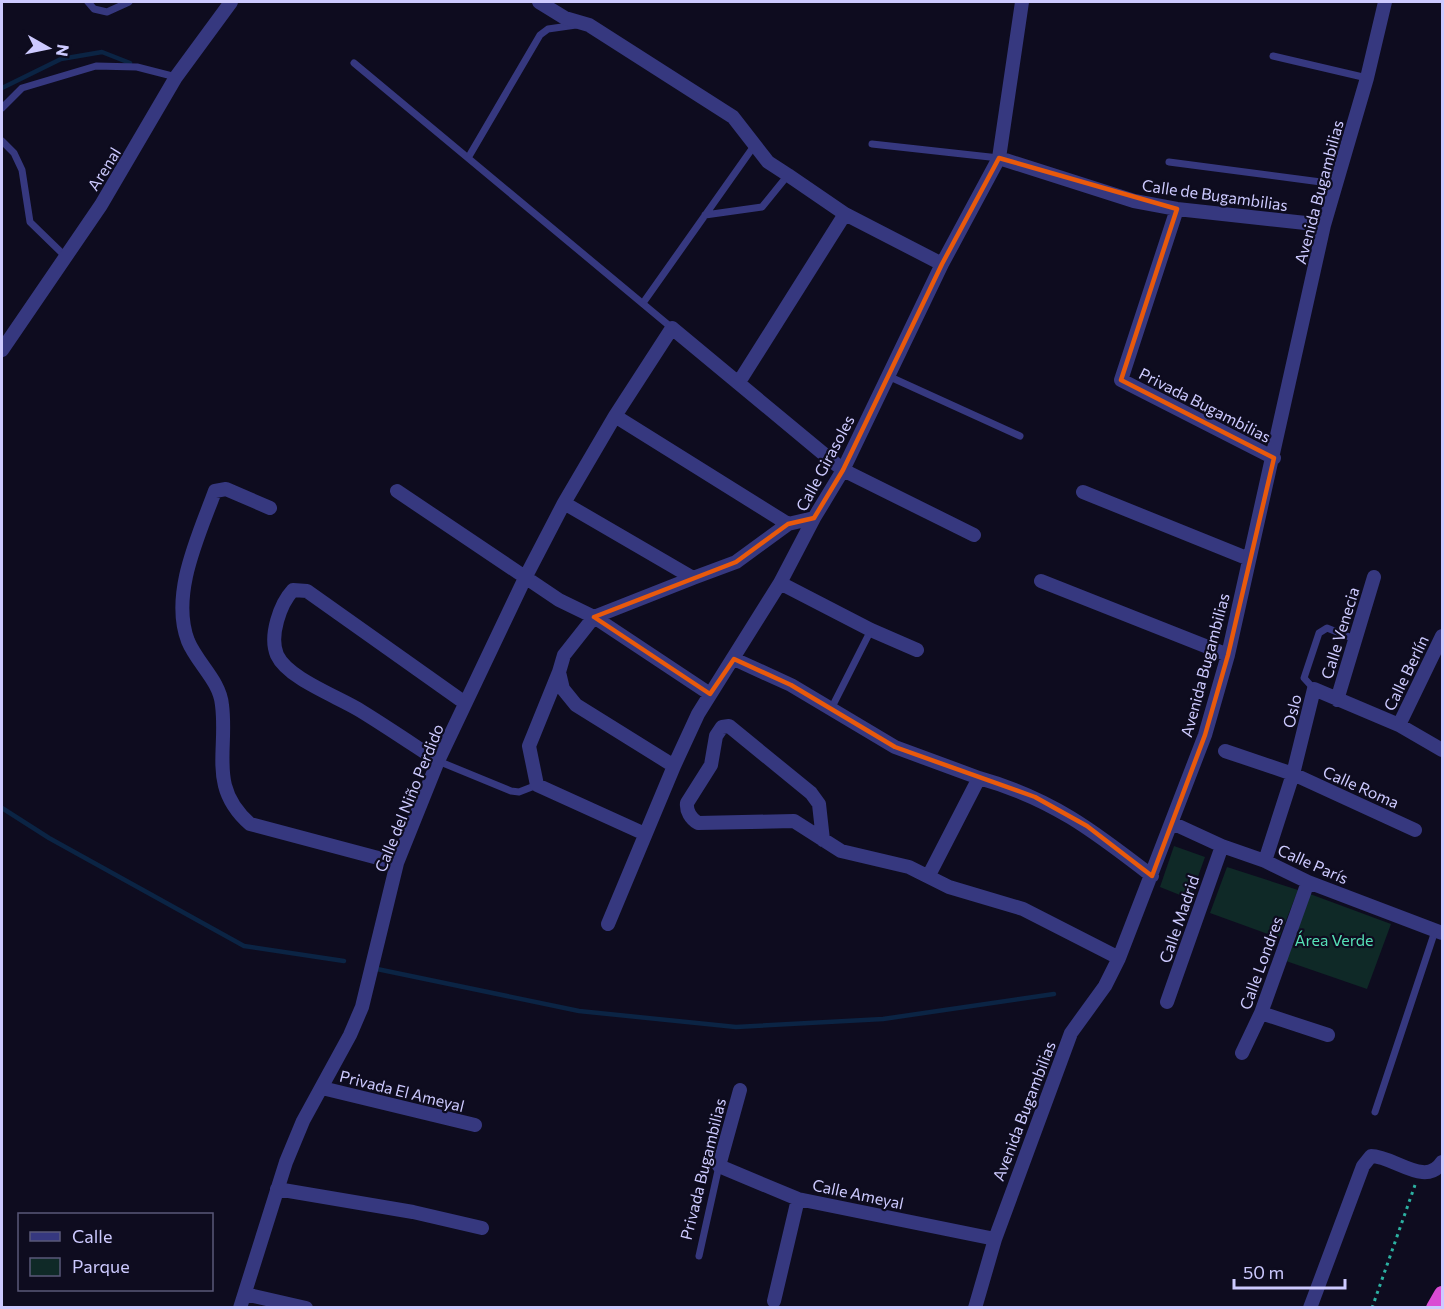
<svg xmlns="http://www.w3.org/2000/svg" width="1444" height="1309" viewBox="0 0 1444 1309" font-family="Commissioner,sans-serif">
<rect width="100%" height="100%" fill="#0e0c1f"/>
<!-- green -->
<path fill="#0f2927" d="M1174,846l31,11 -15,42 -30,-12z
M1227,867l71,23 -19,48 -69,-25z
M1310,894l81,30 -24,65 -81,-28z"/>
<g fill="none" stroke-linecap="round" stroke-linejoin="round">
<!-- stream -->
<path stroke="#0b2444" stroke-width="4.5" d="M2,88l59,-29 41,-7 28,11
M2,808l47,30 195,108 100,15
M377,969l202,42 157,16 147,-8 171,-25"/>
<!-- path -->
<path stroke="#2cb1a2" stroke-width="3" stroke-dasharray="3 4.5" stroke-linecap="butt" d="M1372,1308l43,-123"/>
<!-- service -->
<path stroke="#36387f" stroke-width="7" d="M88,2l6,7 13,3 22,-10
M1273,56l94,22
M354,63l318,265
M2,108l20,-20 74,-22 41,1 39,10
M2,141l12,12 8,17 8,52 35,34
M872,144l127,14
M468,158l72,-123 8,-6 28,-4
M1169,162l167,22
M705,215l57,-8 26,-32
M643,303l111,-157
M888,376l132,60
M1314,689l-10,-11 15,-45 8,-5 30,12
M831,709l40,-79
M438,761l73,30 8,1 18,-7
M1375,1112l60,-181
M699,1256l20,-90"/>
<!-- minor -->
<path stroke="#36387f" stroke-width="14" d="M539,2l26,16 24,7 144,92 35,45 20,13 57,39 97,50
M999,158l135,43 43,8 147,16
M1177,209l-56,171 153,78
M2,350l99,-145 75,-128 55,-75
M739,382l106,-168
M615,416l173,108 26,-6
M397,491l162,109 35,17 116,77
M1083,492l166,67
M564,503l129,75 43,-16 52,-38
M270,508l-44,-19 -11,2c-16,44 -45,103 -27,150 9,22 32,40 34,64 6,47 -14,82 28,119l147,39
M1041,581l187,74
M780,583l91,47 46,20
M734,659l57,26 104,62 84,31
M559,672l-30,74 8,39 108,49
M1337,700l37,-123
M1399,725l43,-89
M1225,751l68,23 122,56
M438,761c-26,-17 -51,-34 -77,-50 -22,-14 -73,-32 -84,-56 -8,-19 3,-51 16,-65l14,1 158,112
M674,766l-98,-61 -13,-16 -4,-17 5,-17 30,-38 99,-39
M1172,823l50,23 43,15 43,21 134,51
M823,840l-4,-36 -8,-11 -82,-67 -7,1 -6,9 -5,29 -24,38c-1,8 4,16 11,20l96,-2 47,30 68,16 40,20 74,22 96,49
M1265,861l28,-87 21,-85 85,36 43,25
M929,875l50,-97c72,20 115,53 173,98
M608,924l66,-158 24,-52 82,-131 34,-65 29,-48 99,-206 57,-106 23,-156
M1167,1002l55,-156
M1261,1013l67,22
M1242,1053l19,-40 47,-131
M322,1088l153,37
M740,1090l-21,76 79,33 197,40
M277,1189l136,23 69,16
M245,1294l61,14
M774,1301l24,-102
M240,1308l46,-146 17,-41 47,-86 12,-28 35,-144 41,-102 87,-183 39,-75 51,-87 57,-88 171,142 131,65
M975,1308l20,-69 76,-206 34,-47 14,-28 86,-223 23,-80 96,-430 43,-147 18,-76
M1310,1308l53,-142 8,-10c23,0 55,32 71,6"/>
<!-- trunk -->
<path stroke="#da4bd4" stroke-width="16" d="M1434,1308l8,-14"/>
</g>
<!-- marked area -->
<path fill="none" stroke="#e8590c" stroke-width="4.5" stroke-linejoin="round" d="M999,158l178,51 -56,171 153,78 -46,197 -23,80 -53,141 -65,-50 -52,-29 -140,-50 -104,-62 -57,-26 -24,35 -116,-77 142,-55 52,-38 26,-6 29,-48 99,-206z"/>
<g text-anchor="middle" stroke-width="4.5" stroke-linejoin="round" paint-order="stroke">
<!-- street labels -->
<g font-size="16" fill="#cdcaff" stroke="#0e0c1f">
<text transform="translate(104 169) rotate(-58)" y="6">Arenal</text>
<text transform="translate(1319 192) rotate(-75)" y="6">Avenida Bugambilias</text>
<text transform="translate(1215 195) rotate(8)" y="6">Calle de Bugambilias</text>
<text transform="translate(1205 405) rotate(27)" y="6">Privada Bugambilias</text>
<text transform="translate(825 463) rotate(-62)" y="6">Calle Girasoles</text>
<text transform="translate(1340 633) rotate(-73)" y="6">Calle Venecia</text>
<text transform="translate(1205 665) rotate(-75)" y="6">Avenida Bugambilias</text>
<text transform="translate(1406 673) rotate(-64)" y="6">Calle Berlín</text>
<text transform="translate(1292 711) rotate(-76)" y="6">Oslo</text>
<text transform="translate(1361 787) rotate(24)" y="6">Calle Roma</text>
<text transform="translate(409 798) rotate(-68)" y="6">Calle del Niño Perdido</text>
<text transform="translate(1313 864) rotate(24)" y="6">Calle París</text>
<text transform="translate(1179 919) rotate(-71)" y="6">Calle Madrid</text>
<text transform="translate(1261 963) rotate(-70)" y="6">Calle Londres</text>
<text transform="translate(402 1091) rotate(14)" y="6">Privada El Ameyal</text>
<text transform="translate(1024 1111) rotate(-69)" y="6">Avenida Bugambilias</text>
<text transform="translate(703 1169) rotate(-76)" y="6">Privada Bugambilias</text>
<text transform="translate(858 1194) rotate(12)" y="6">Calle Ameyal</text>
</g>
<!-- park labels -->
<g font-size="16" fill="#56e0b6" stroke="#0e0c1f">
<text x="1334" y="946">Área Verde</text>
</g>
</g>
<!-- border -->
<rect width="1444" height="1309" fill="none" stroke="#cdcaff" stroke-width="6"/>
<!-- legend -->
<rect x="18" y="1213" width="195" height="78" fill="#0e0c1f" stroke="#5a5879" stroke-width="1.5"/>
<rect x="30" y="1232" width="30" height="9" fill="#36387f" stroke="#5a5879" stroke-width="1.5"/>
<text x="72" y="1243" font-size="18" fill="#cdcaff">Calle</text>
<rect x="30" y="1258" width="30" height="18" fill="#0f2927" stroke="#5a5879" stroke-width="1.5"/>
<text x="72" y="1273" font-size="18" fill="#cdcaff">Parque</text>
<!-- north arrow -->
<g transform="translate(48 48) rotate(99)" stroke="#0e0c1f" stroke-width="4.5" paint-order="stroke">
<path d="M0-4.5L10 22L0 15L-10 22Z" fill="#cdcaff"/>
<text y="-9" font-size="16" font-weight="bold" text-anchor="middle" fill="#cdcaff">N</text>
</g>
<!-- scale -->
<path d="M1234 1279v9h111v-9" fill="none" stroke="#cdcaff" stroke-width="3"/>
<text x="1243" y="1279" font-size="18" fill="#cdcaff" stroke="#0e0c1f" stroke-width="4.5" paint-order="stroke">50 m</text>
</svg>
